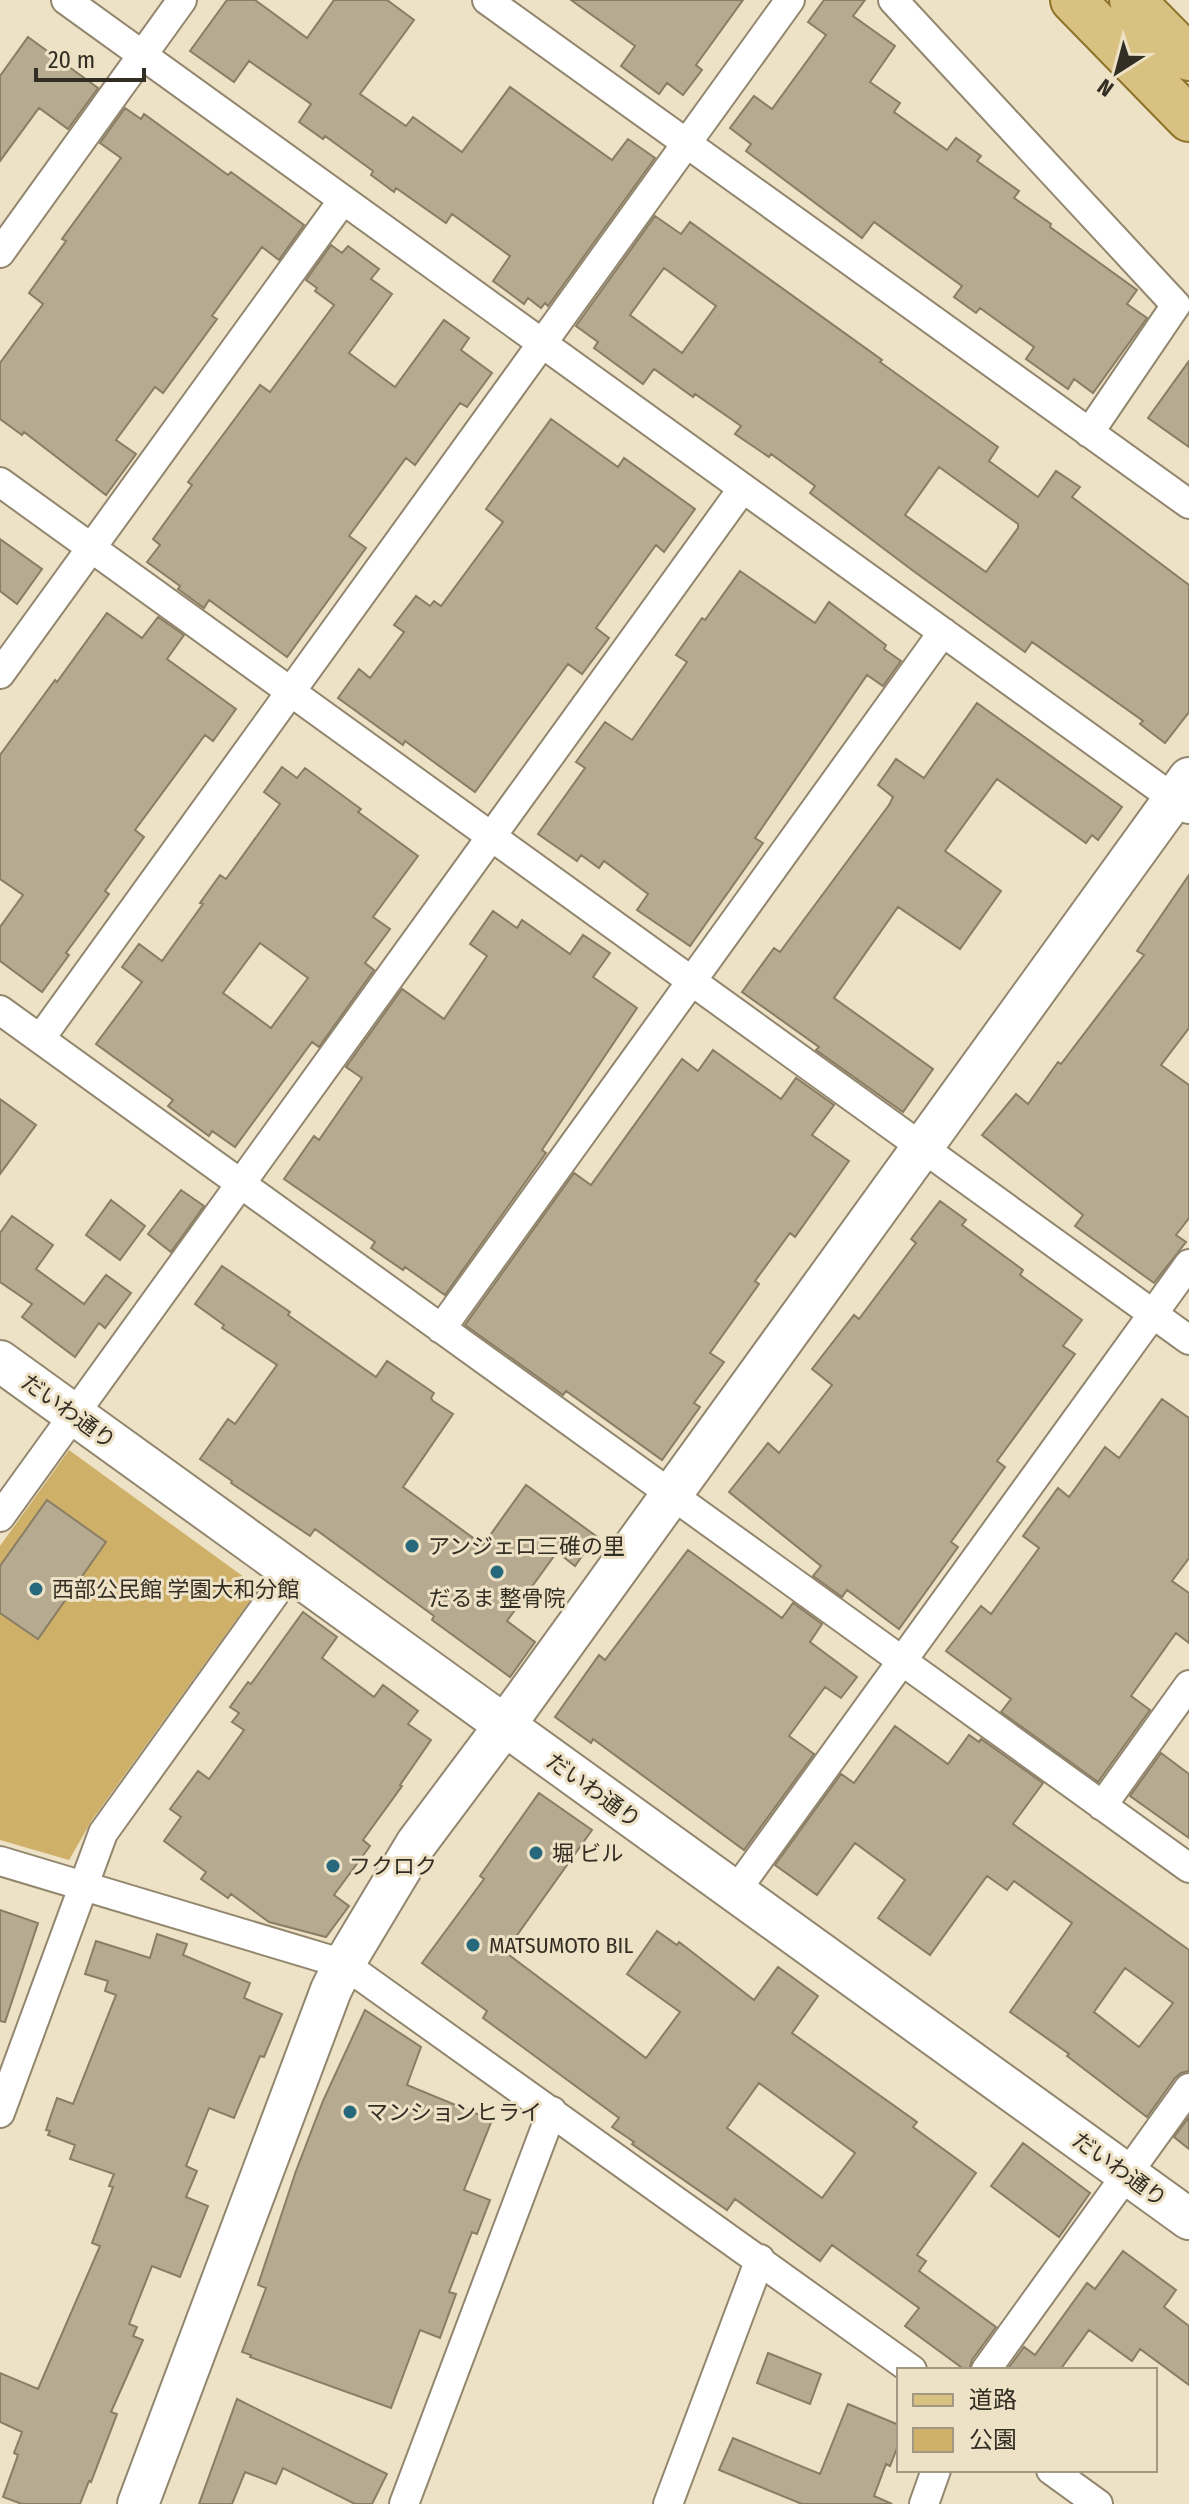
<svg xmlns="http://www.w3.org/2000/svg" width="1189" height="2504" viewBox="0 0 1189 2504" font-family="'Fira Sans Condensed','Noto Sans JP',sans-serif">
<rect width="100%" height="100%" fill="#ede1c6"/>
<!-- green -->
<path fill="#cfb068" d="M69,1450l190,138 -167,232 -23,40 -69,-20v-294z"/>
<!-- building -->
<path fill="#b6aa90" stroke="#897e65" stroke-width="2" fill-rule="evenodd" d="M227,0h28l52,38 27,-38h53l27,20 -54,74 46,32 7,-9 49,35 48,-65 102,73 16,-21 27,19 -107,148 -3,-3 -4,5 -13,-10 -4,6 -31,-23 17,-25 -58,-42 -6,9 -50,-35 -2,4 -23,-17 2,-4 -48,-35 -2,3 -24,-17 12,-18 -62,-43 -15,21 -44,-31z
M571,0h172l-47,65 6,5 -19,25 -16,-12 -8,11 -38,-28 14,-20z
M824,0h41l-12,16 42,30 -25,36 30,21 -6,9 53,38 9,-12 25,18 -4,5 42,30 -5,7 37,26 -1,3 87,63 -10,14 20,14 -54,75 -19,-14 -6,10 -42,-30 8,-12 -54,-39 -4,5 -22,-16 8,-11 -88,-64 -12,16 -116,-87 5,-7 -21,-16 24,-32 18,13 54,-74 -18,-13z
M28,37l70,51 -30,41 -29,-21 -39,53v-85z
M125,108l16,11 3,-5 84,61 3,-3 73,53 -25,35 -17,-13 -50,69 5,3 -54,74 -8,-6 -39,53 20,14 -30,41 -82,-63 -2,3 -22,-16v-56l43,-59 -14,-11 37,-52 -4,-2 59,-81 -21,-15z
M655,216l26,18 9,-12 192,138 -2,2 118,85 -9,14 49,36 18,-26 24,16 -8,10 117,88v127l-24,31 -25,-19 3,-3 -111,-79 -7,10 -113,-82 -102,-77 5,-7 -44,-32 -2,3 -34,-23 6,-8 -46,-32 -2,3 -39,-28 -11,15 -49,-36 4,-6 -22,-16zM664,268l52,38 -34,47 -52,-38zM939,467l79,57v4l-32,44 -81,-57z
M331,245l11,8 6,-7 31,23 -8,10 21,15 -43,59 46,34 49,-67 25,18 -8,12 31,23 -25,34 -7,-4 -45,62 -9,-7 -57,78 17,12 -79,109 -78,-57 -5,8 -26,-19 2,-3 -33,-24 13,-17 -7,-6 39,-54 -4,-3 72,-97 10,7 64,-87 -19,-14 2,-3 -11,-8z
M1189,361v86l-41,-29z
M551,419l67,48 6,-9 71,51 -31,43 -8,-7 -60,83 13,10 -27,36 -14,-10 -93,128 -70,-51 -2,4 -65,-47 21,-29 11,9 34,-46 -10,-7 22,-29 14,10 4,-5 7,5 62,-84 -17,-13z
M0,539l42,30 -25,35 -17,-13z
M740,571l75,52 14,-21 57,43 -2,4 17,12 -18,25 -16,-11 -112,163 8,5 -73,103 -53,-36 11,-16 -44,-33 -5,7 -18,-13 -4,6 -39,-27 47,-66 -9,-6 29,-40 27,18 55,-78 -11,-7 26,-37 3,2z
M107,613l35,25 16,-21 26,18 -17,24 69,50 -23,32 -8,-6 -70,95 9,7 -39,54 4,3 -43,59 3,2 -27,37 -42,-31v-34l23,-32 -23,-16v-124l55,-75 2,2z
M977,703l145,104 -24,33 -6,-5 -6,8 -89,-64 -52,72 56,40 -41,58 -62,-42 -64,91 99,71 -30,43 -87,-62 3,-3 -77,-55 32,-44 6,4 109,-147 4,-8 -15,-12 18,-26 28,19z
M282,767l15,11 8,-10 56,41 -3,3 60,44 -45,61 17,12 -25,34 9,7 -55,77 -7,-5 -77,105 -23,-16 -3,5 -41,-30 5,-6 -77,-56 46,-62 -20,-15 17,-23 23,17 41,-57 -3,-1 20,-28 6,4 54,-75 -16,-12zM260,943l48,35 -37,50 -48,-35z
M1189,875v153l-28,37 28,20v133l-13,17 10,7 -32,41 -79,-57 8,-11 -101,-80 34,-41 12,10 30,-42 3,2 83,-109 -7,-4z
M493,911l24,17 5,-8 48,34 13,-19 27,18 -17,24 44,31 -95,142 4,3 -101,142 -40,-28 -2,3 -32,-22 4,-6 -91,-63 30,-43 5,4 43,-62 -16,-11 56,-78 42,30 43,-63 -17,-12z
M713,1050l68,49 15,-21 38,27 -22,30 37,26 -54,76 -5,-4 -35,48 4,3 -49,69 14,9 -30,41 6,4 -38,53 -96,-69 -3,4 -98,-70 109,-152 17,12 91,-126 16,12z
M0,1099l36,26 -36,49z
M181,1190l23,16 -33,46 -23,-18z
M111,1200l34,26 -25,34 -34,-25z
M940,1201l26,19 -4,5 61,45 -3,5 62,45 -19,26 12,8 -78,107 8,6 -54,75 7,5 -59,82 -52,-39 -5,7 -29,-21 8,-10 -92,-74 39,-49 11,10 53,-68 -20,-16 42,-54 5,4 57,-76 -5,-4z
M12,1216l41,29 -17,24 48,35 22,-29 25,18 -26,35 -6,-5 -24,34 -53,-40 10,-13 -32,-22v-49z
M222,1266l68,46 -2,3 88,62 11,-16 47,32 -3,5 2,3 20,13 -50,73 80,58 43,-60 70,51 -21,30 -18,-14 -50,69 28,21 -25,35 -78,-57 2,-4 -119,-87 -5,7 -79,-53 1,-2 -32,-22 28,-40 7,5 42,-59 -55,-37 2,-3 -29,-21z
M1162,1399l27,19v140l-17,23 17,12v50l-13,-10 -45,63 19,14 -52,72 -97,-70 10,-13 -65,-48 35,-45 10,8 48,-66 -16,-12 35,-48 11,9 36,-50 14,11z
M47,1500l59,42 -68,97 -38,-26v-47z
M688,1550l94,68 11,-15 29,21 -12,18 47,35 -16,21 -16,-11 -36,49 25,18 -70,96 -151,-111 -2,4 -36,-26 44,-62 6,5z
M303,1612l34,25 -15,21 52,39 9,-12 35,26 -10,13 23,16 -31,45 2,1 -39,54 7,6 -36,49 15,11 -23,31 -57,-15 -38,-28 -3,4 -27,-19 5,-7 -42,-31 17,-24 -11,-8 28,-38 11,8 35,-49 -12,-8 7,-9 -9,-6 18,-25 3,2z
M895,1726l53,38 21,-29 10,7 2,-3 62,44 -30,41 176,126v121l-8,2 -6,5 -28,39 -80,-61 2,-2 -59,-42 62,-89 -58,-42 -7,9 -20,-14 -57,79 -52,-37 27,-38 -50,-37 -38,52 -42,-30 66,-91 13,9zM1125,1968l48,35 -34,44 -45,-35z
M1161,1753l28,21v64l-59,-42z
M539,1793l53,37 -87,122 141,106 34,-46 -53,-38 30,-43 20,14 2,-3 75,58 24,-33 40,29 -26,37 125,89 -4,5 63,46 -59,82 9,6 -7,10 77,56 -24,33 -3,10h-4l-60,-44 14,-18 -87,-63 -12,16 -85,-62 -8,11 -95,-66 2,-2 -22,-15 7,-9 -136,-100 4,-7 -65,-48 62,-84 -4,-3zM759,2083l96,70 -33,45 -95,-70z
M0,1910l38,13 -33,99 -5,-1z
M157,1934l30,10 -4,11 67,28 -6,15 38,16 -18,43 -4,-1 -26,62 -25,-10 -23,58 11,5 -11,26 22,9 -28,71 -28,-11 -23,58 8,3 -4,9 10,4 -32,72 6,2 -26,68 -2,-1 -9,23h-58l-19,-7 15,-42 -4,-2 8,-21 -22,-10v-49l38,16 62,-143 -8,-3 21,-56 -4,-1 5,-12 -44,-15 5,-14 -27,-10 2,-4 -4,-1 11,-32 16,6 43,-109 -11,-4 3,-10 -23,-7 11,-33 54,17z
M365,2010l56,37 -14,38 85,35 -28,70 26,10 -13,34 -5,-2 -23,60 7,2 -16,44 -20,-8 -29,78 -141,-51 1,-2 -9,-3 24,-64 -8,-3 38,-114 27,-70z
M1189,2117v32l-15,-12z
M1023,2143l67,50 -31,44 -68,-51z
M1123,2251l53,39 -12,17 25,19v59l-49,-36 -8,12 -43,-31 -29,40h-53l17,-23 11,8 52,-72 8,6z
M768,2353l53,21 -11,30 -53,-21z
M237,2399l150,75 -15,30h-17l-72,-36 -7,16 -31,-12 -13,32h-33z
M848,2404l51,21v18l-9,23 -4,-2 -12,32 18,8h-90l-83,-34 14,-32 87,36z"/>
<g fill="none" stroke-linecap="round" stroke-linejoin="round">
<defs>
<path id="street" d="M66,0l1122,809
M487,0l702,504
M893,0l283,305 -87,128
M0,253l182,-253
M0,482l1189,858
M0,674l343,-474
M0,1010l1189,858
M40,1039l750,-1039
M441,1329l502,-697
M0,1517l743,-1029
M1102,1806l87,-121
M0,1861l344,103 568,406
M735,1892l454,-628
M0,2113l103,-280 188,-262
M986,2370l203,-282
M1051,2470l47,34
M404,2504l148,-393
M668,2504l92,-245
M924,2504l12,-34"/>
<path id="secondary" d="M0,1361l1189,858
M138,2504l193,-514 13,-26 72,-120 89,-119 684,-947"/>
<path id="primary" d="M1073,0l116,119
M1132,0l57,58"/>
</defs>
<!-- street casing -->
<use href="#street" stroke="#92876e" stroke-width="32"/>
<!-- secondary casing -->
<use href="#secondary" stroke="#92876e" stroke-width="44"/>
<!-- primary casing -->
<use href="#primary" stroke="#8e732a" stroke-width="48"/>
<!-- street -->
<use href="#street" stroke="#fff" stroke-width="28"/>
<!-- secondary -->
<use href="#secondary" stroke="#fff" stroke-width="40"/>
<!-- primary -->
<use href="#primary" stroke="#d9c181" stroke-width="44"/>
</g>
<!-- markers -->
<g fill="#28687c" stroke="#ede1c6" stroke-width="3">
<circle cx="412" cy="1546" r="8"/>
<circle cx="497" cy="1572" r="8"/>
<circle cx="36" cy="1589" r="8"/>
<circle cx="536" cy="1853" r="8"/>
<circle cx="333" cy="1866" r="8"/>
<circle cx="473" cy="1945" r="8"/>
<circle cx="350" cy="2112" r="8"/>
</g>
<g text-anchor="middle" stroke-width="6" stroke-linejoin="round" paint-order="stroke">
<!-- street labels -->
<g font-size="22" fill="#322e23" stroke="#ede1c6">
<text transform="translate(69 1411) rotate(36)" y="8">だいわ通り</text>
<text transform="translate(594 1790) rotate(36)" y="8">だいわ通り</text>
<text transform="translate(1120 2169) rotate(36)" y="8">だいわ通り</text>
</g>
<!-- poi labels -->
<g font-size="22" fill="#322e23" stroke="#ede1c6" text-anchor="start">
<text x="428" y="1554">アンジェロ三碓の里</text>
<text x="52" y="1597">西部公民館 学園大和分館</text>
<text x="497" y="1606" text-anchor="middle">だるま 整骨院</text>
<text x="552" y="1861">堀 ビル</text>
<text x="349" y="1874">フクロク</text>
<text x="489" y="1953">MATSUMOTO BIL</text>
<text x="366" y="2120">マンションヒライ</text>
</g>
</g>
<!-- legend -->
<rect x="897" y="2368" width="260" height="104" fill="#ede1c6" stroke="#a29985" stroke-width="2"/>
<rect x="913" y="2394" width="40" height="12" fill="#d9c181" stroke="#a29985" stroke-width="2"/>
<text x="969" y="2408" font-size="24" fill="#322e23">道路</text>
<rect x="913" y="2428" width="40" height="24" fill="#cfb068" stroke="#a29985" stroke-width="2"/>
<text x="969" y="2448" font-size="24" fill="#322e23">公園</text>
<!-- north arrow -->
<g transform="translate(1117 72) rotate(216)" stroke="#ede1c6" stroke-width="6" paint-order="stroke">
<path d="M0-6L14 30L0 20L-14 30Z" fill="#322e23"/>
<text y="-12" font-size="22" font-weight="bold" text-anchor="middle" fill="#322e23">N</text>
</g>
<!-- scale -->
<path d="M36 68v12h108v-12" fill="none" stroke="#322e23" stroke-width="4"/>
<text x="48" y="68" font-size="24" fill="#322e23" stroke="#ede1c6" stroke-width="6" paint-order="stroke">20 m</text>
</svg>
